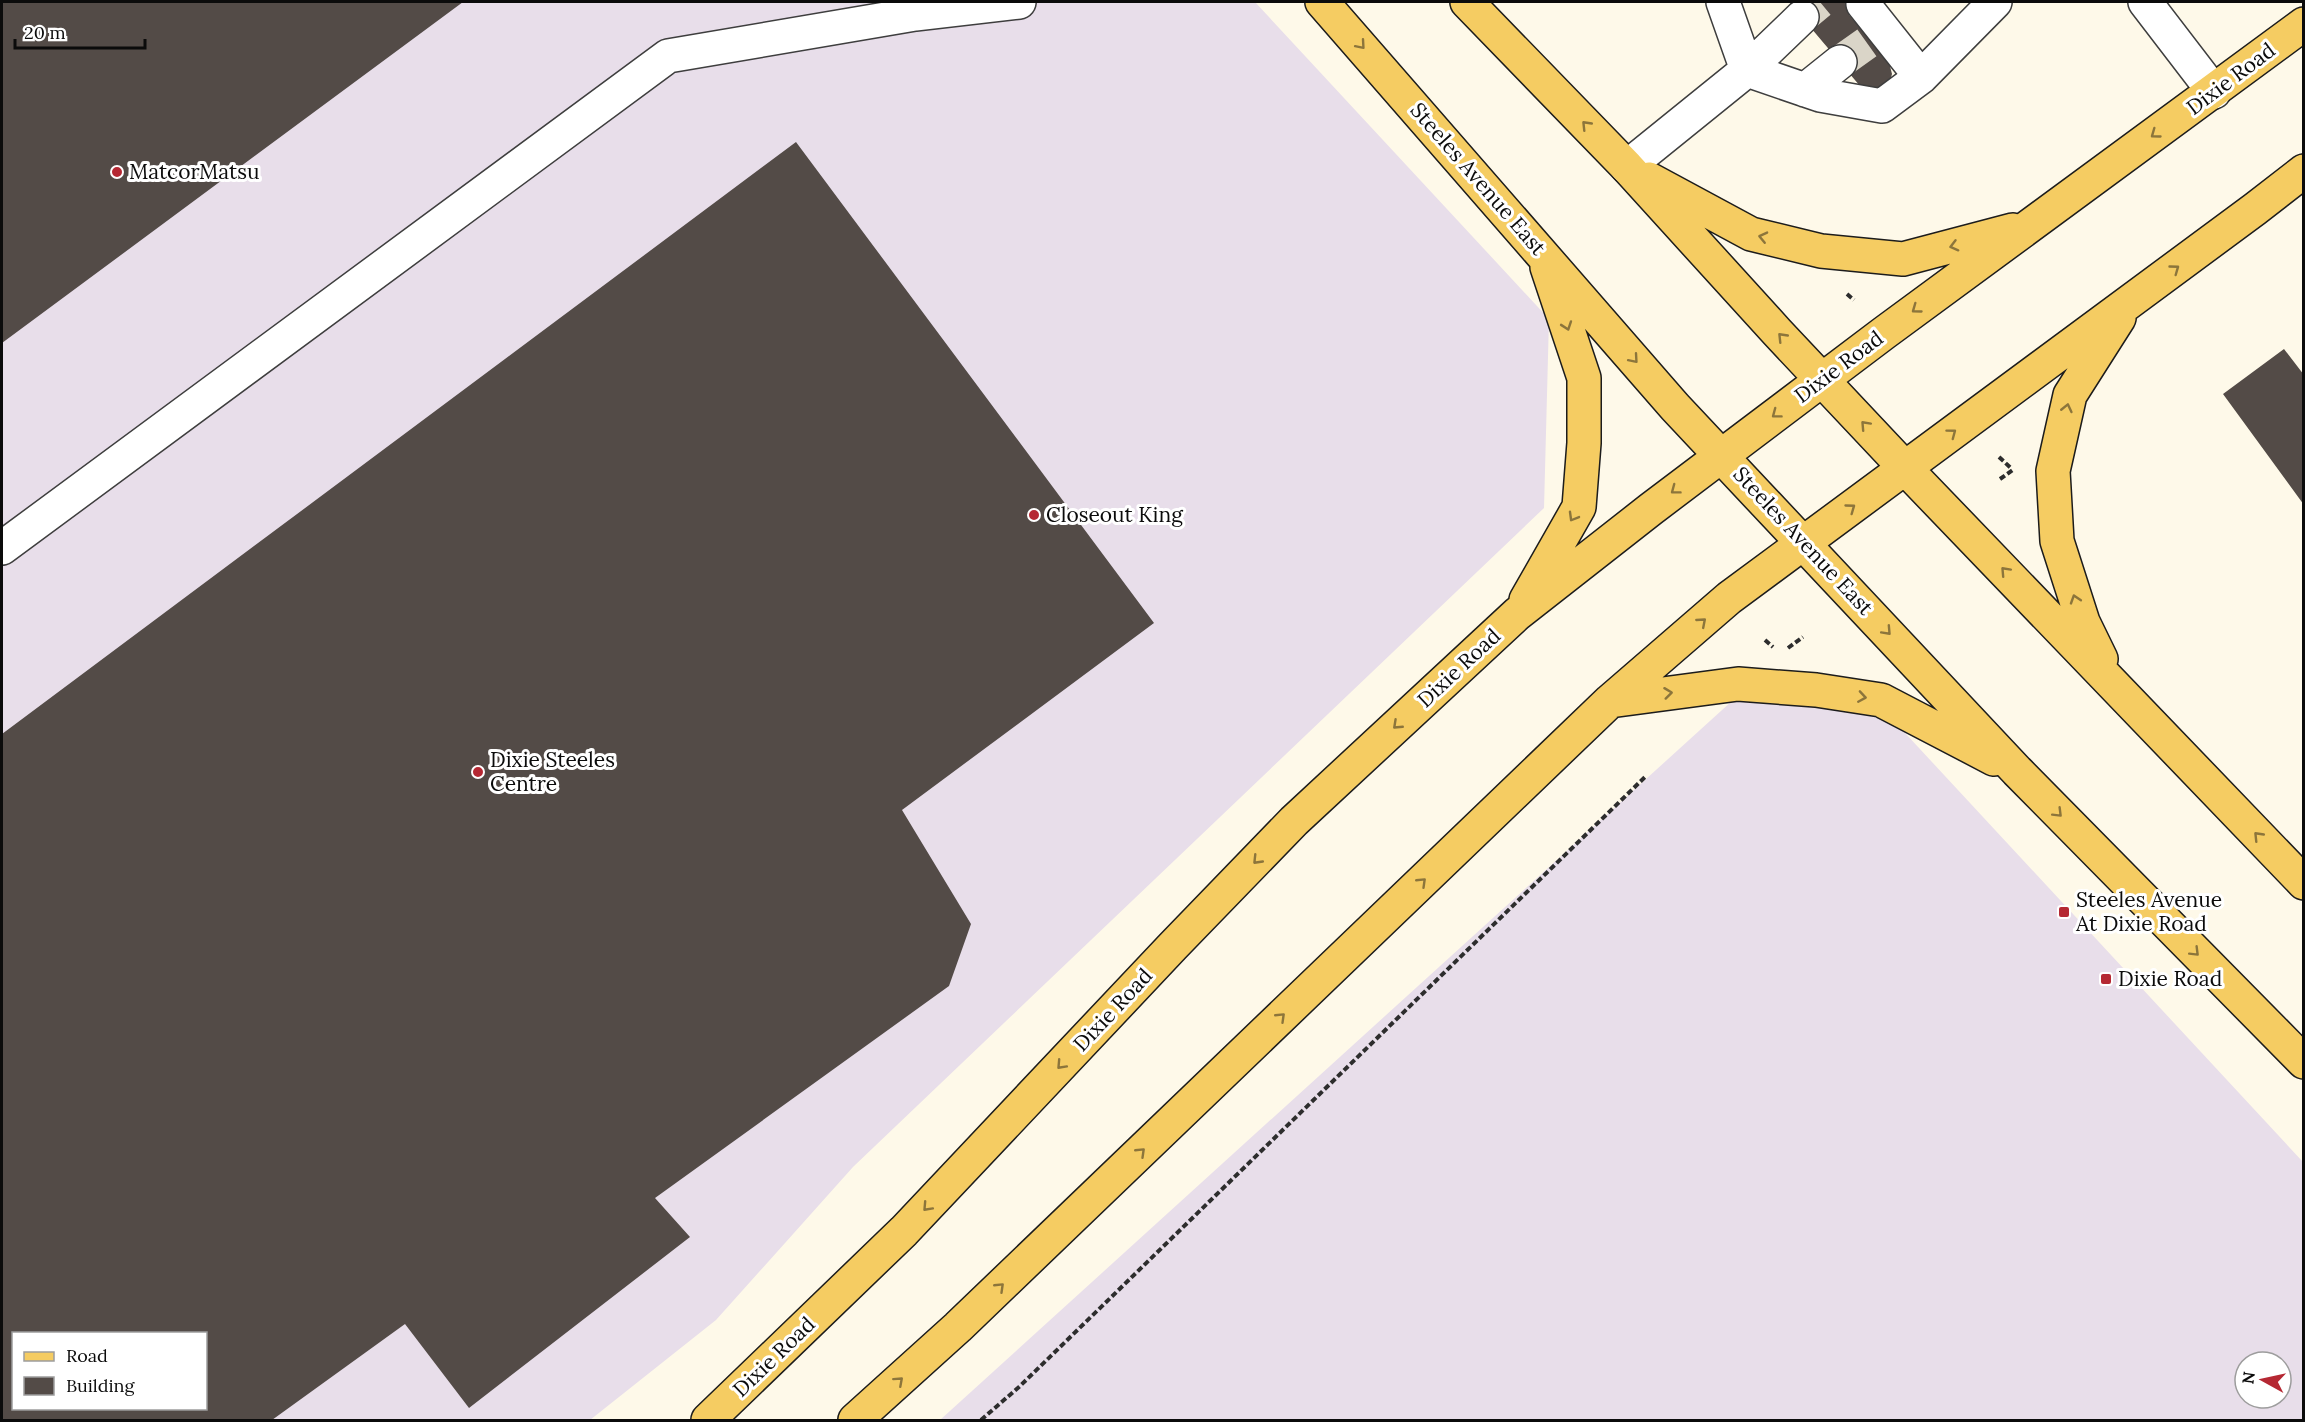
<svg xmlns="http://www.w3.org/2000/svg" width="2305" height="1422" viewBox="0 0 2305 1422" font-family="Lora,serif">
<rect width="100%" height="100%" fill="#fef9e9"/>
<!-- industrial -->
<path fill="#e8deea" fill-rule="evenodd" d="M2,2h1253l294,317 -5,189 -691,659 -137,153 -126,100h-588zM14,1334h192v74h-192z
M1754,681l114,12 435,469v258h-1363zM2245,1362h36v36h-36z"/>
<!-- building -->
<path fill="#534b47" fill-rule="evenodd" d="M2,2h461l-461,341z
M1789,2h77l-17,13 40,47 3,12 -2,7 -9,10 -21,-5z
M796,142l358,481 -252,187 69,114 -22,62 -294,212 35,39 -221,171 -64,-84 -133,96h-270v-686zM14,1334h192v74h-192z
M2284,349l20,26v130l-81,-111z"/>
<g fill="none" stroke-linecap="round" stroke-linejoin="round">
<!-- minor-tunnel -->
<path stroke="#dad5c8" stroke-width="33" stroke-dasharray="33 16" stroke-linecap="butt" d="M1802,17l18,-15
M1840,62l31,-22"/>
<defs>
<path id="minor" d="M1723,2l24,68 55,-53
M2145,2l69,90
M1863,4l58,73
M1805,90l35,-28
M1627,167l120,-97 73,25 62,11 39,-29 74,-75
M2,548l666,-492 247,-42 104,-12"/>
<path id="major" d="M1322,2l353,405 342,364 287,291
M1467,2l160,165 150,165 128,136 399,415
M1649,179l102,55 70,17 82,8 110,-29
M1526,600l53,-93 5,-64v-65l-37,-111
M2101,659l-18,-37 -26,-81 -4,-70 17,-76 49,-77
M1610,701l128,-17 78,6 65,10 113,59
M708,1420l196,-189 269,-285 121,-125 223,-207 134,-105 233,-176 420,-309
M855,1420l103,-93 652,-626 119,-103 526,-389 49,-38"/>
</defs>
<!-- minor casing -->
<use href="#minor" stroke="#3e3e3e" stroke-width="36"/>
<!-- major casing -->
<use href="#major" stroke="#1c1c1c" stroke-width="36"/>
<!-- path -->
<path stroke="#2d2d2d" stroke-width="4" stroke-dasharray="6 3" stroke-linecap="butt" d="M1847,294l7,6
M1999,457l13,12
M2000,479l14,-10
M1765,640l8,7
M1788,648l15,-11
M981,1420l38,-33 626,-610"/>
<!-- minor -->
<use href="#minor" stroke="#fff" stroke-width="33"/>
<!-- major -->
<use href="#major" stroke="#f5cc62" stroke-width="33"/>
</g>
<!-- one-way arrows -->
<defs><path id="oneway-chevron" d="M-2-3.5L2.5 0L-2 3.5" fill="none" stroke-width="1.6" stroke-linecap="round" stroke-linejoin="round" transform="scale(1.5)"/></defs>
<g stroke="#8c753b">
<use href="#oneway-chevron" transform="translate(1361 45) rotate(49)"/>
<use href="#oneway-chevron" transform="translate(1586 125) rotate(-134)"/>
<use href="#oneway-chevron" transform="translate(2155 134) rotate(144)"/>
<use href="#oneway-chevron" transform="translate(1763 237) rotate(-167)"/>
<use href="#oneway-chevron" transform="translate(1954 246) rotate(165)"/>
<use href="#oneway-chevron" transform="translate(2175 269) rotate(-36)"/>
<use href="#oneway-chevron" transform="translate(1916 309) rotate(144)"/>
<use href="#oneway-chevron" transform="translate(1567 326) rotate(71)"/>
<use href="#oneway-chevron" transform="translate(1782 337) rotate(-134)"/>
<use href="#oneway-chevron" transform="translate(1634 359) rotate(49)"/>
<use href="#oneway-chevron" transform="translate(2067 408) rotate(-77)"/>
<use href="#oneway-chevron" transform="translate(1776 414) rotate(143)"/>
<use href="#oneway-chevron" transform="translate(1865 425) rotate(-133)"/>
<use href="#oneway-chevron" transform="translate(1952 433) rotate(-37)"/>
<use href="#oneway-chevron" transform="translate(1675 490) rotate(143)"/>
<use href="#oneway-chevron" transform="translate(1851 508) rotate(-36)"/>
<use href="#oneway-chevron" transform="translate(1573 517) rotate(120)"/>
<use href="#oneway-chevron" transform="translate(2005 571) rotate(-133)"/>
<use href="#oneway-chevron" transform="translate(2075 599) rotate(-108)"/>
<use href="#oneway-chevron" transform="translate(1702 622) rotate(-41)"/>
<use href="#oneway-chevron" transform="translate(1887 631) rotate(47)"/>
<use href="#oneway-chevron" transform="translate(1668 693) rotate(-7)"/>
<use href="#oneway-chevron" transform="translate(1862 697) rotate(9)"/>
<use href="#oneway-chevron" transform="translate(1397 725) rotate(137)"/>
<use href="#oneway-chevron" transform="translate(2058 813) rotate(45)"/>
<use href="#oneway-chevron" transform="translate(2258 836) rotate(-134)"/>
<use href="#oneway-chevron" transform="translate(1257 860) rotate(134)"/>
<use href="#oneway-chevron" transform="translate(1422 882) rotate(-44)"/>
<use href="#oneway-chevron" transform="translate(2195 952) rotate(45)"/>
<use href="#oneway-chevron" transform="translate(1281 1017) rotate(-44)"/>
<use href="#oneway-chevron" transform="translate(1061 1065) rotate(133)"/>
<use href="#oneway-chevron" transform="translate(1141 1152) rotate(-44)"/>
<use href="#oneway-chevron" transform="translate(927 1207) rotate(133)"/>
<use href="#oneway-chevron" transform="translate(1000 1287) rotate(-44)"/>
<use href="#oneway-chevron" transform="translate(899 1381) rotate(-42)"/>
</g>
<!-- markers -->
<g fill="#b52833" stroke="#fff" stroke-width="2">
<circle cx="117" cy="172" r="6"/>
<circle cx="1034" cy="515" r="6"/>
<circle cx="478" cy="772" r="6"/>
<rect x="2058" y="906" width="12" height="12" rx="3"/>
<rect x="2100" y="973" width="12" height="12" rx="3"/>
</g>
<g text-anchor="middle" stroke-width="6" stroke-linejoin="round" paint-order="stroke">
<!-- street labels -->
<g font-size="21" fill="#0b0b0b" stroke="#fff">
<text transform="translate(2231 79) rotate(-37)" y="7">Dixie Road</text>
<text transform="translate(1478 179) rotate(49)" y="7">Steeles Avenue East</text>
<text transform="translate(1839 367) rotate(-37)" y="7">Dixie Road</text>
<text transform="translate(1803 541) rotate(47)" y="7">Steeles Avenue East</text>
<text transform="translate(1459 668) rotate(-43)" y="7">Dixie Road</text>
<text transform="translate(1113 1010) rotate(-47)" y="7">Dixie Road</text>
<text transform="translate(774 1357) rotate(-44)" y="7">Dixie Road</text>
</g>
<!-- poi labels -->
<g font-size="21" fill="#0b0b0b" stroke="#fff" text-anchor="start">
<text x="129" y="179">MatcorMatsu</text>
<text x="1046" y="522">Closeout King</text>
<text x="490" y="767">Dixie Steeles<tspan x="490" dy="24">Centre</tspan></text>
<text x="2076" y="907">Steeles Avenue<tspan x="2076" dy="24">At Dixie Road</tspan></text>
<text x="2118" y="986">Dixie Road</text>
</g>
</g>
<!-- border -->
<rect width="2305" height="1422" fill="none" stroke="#0b0b0b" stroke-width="6"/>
<!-- legend -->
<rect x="12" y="1332" width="195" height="78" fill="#ffffff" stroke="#9d9d9d" stroke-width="1.5"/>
<rect x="24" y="1352" width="30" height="9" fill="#f5cc62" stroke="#9d9d9d" stroke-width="1.5"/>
<text x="66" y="1362" font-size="18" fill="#0b0b0b">Road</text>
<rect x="24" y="1377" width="30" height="18" fill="#534b47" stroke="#9d9d9d" stroke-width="1.5"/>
<text x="66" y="1392" font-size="18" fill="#0b0b0b">Building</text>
<!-- north arrow -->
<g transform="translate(2263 1380) rotate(278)"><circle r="28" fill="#ffffff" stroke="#9d9d9d" stroke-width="1.5"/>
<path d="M0-4.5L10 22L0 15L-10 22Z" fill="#b52833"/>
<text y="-9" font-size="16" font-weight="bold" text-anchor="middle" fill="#0b0b0b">N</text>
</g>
<!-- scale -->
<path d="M15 39v9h130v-9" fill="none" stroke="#0b0b0b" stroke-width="3"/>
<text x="24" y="39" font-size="18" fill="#0b0b0b" stroke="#ffffff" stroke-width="4.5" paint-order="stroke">20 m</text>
</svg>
